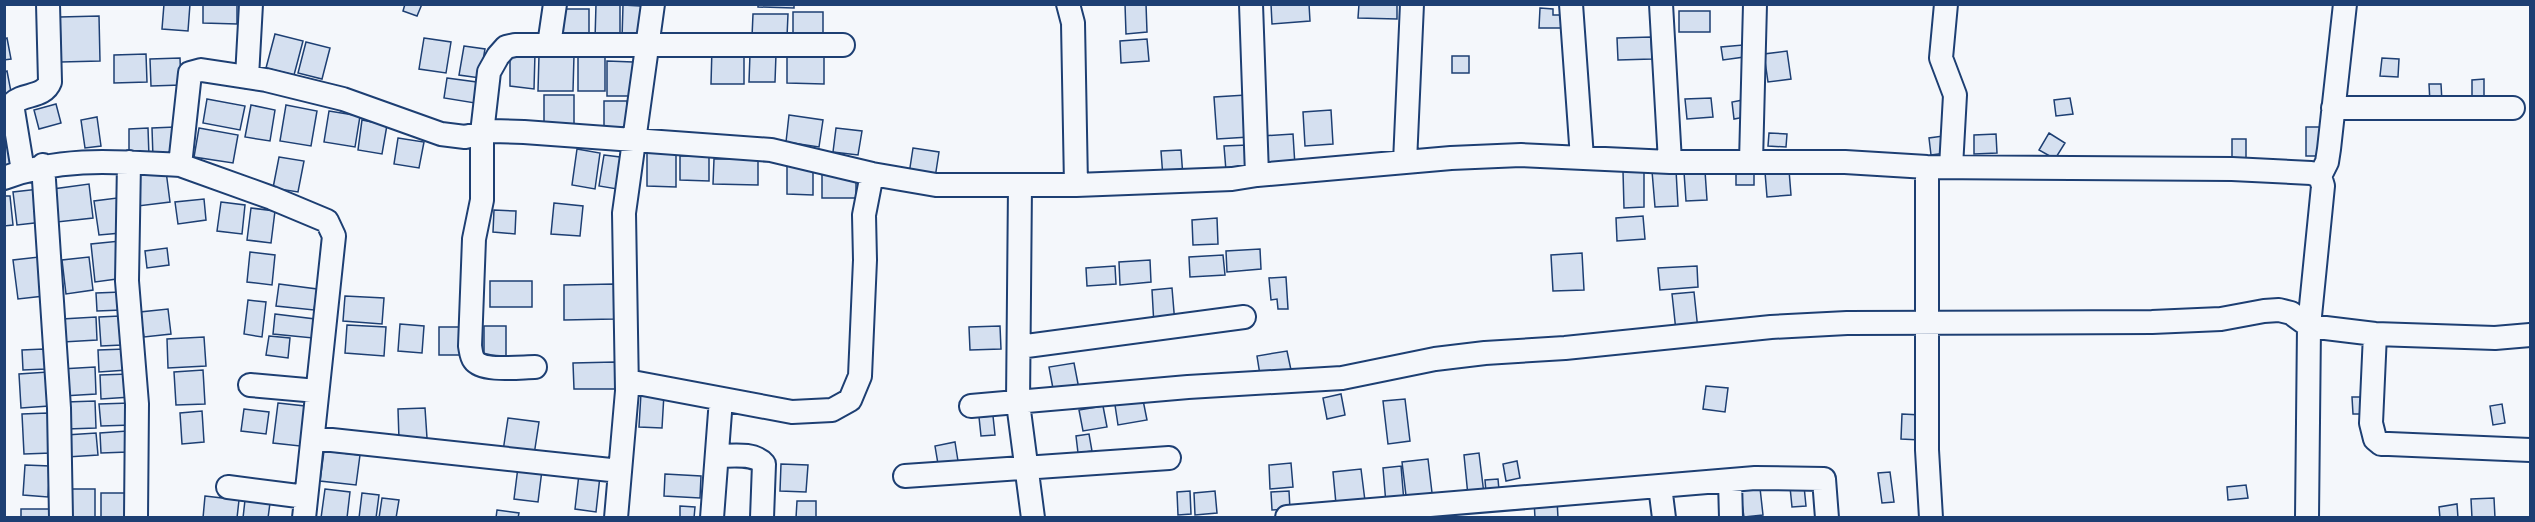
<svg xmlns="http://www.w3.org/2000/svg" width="2535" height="522" viewBox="0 0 2535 522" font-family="Spectral,serif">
<rect width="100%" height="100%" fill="#f4f7fb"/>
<!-- building -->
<path fill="#d5e0f0" stroke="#1d3f73" stroke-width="1.5" d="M164,4h26l-2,27 -26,-2z
M405,4h17l-5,12 -14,-5z
M596,4h24v36h-25z
M758,4h36v4l-36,-1z
M1125,4h21l1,28 -21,2z
M1271,4h38l1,17 -38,3z
M1359,4h38v15l-39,-1z
M203,5h34v19l-34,-1z
M623,5l18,1v33h-19z
M1540,8l13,1v6h12l-1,13h-25z
M564,9h25v30h-26z
M1679,11h31v21h-31z
M793,12h30v25l-30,-1z
M753,14h35l-1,23h-35z
M99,16l1,45 -39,1 -1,-45z
M275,34l28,7 -9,34 -28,-7z
M1651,37l1,22 -34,1 -1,-22z
M7,38l4,21 -7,1v-21z
M424,38l27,4 -5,31 -27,-4z
M1147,39l2,22 -28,2 -1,-22z
M306,42l24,6 -8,31 -24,-6z
M1743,45l1,12 -21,3 -2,-13z
M464,46l21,3 -5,29 -21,-3z
M712,48h32v36h-33z
M1787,51l4,28 -23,3 -4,-28z
M510,53h25l-1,36 -24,-3z
M787,53h37v31l-37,-1z
M146,54l1,28 -33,1v-28z
M750,54h26l-1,28h-26z
M539,55h35l-1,36h-35z
M578,56h27v35h-27z
M1452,56h17v17h-17z
M180,58l1,27 -30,1 -1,-27z
M2382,58l17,1 -1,18 -18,-1z
M607,61l26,1 -1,34h-25z
M7,71l5,26 -8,1v-26z
M447,78l37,5 -3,21 -37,-6z
M2484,79v20h-12v-19z
M2429,84h12l1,18 -12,1z
M544,95h30v31h-30z
M1246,95l3,42 -32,2 -3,-42z
M1711,98l2,19 -26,2 -2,-20z
M2070,98l3,16 -17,2 -2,-16z
M207,99l38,7 -5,24 -37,-7z
M1743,100l2,17 -11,2 -2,-17z
M604,101h23v32h-23z
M56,104l5,19 -22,6 -5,-19z
M251,105l24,5 -5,31 -25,-4z
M286,105l31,6 -6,35 -31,-5z
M1331,110l2,34 -28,2 -2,-34z
M329,111l31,5 -5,31 -31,-5z
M789,115l34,5 -4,27 -33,-5z
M97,117l4,29 -16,2 -4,-28z
M362,120l25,5 -5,29 -24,-4z
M175,127l1,30 -23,1 -1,-30z
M2306,127h18l1,29h-19z
M148,128l1,29 -20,1v-29z
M199,128l39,7 -5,28 -39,-6z
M836,128l26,3 -4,24 -25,-3z
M1769,133l18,1 -1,13 -18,-1z
M2049,133l16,10 -10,16 -16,-9z
M1293,134l2,32 -31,2 -2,-32z
M1996,134l1,19 -23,1v-19z
M1943,136l3,17 -15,2 -2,-17z
M398,138l26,4 -5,26 -25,-4z
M2232,139h14v22h-14z
M4,140h2l7,26 -9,2z
M1248,145l1,24 -23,2 -2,-25z
M913,148l26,4 -4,26 -26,-4z
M577,149l23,4 -5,36 -23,-4z
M1181,150l2,27 -20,1 -2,-27z
M647,151h29v36l-29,-1z
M604,155l24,3 -5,32 -24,-4z
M680,156h29v25l-29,-1z
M279,157l25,4 -6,31 -25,-4z
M714,159h44v26l-45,-1z
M787,166h26v29l-26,-1z
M1736,169l18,1v15h-18z
M1676,170l2,36 -23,1 -3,-36z
M1789,170l2,25 -24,2 -2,-25z
M166,171l4,31 -32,4 -4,-31z
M1623,171h21v36l-20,1z
M1705,171l2,29 -21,1 -2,-29z
M822,174h34v24h-34z
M89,184l4,34 -36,4 -4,-33z
M39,189l4,33 -26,3 -4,-33z
M4,196h6l3,29 -9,1z
M117,198l4,35 -22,2 -5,-34z
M204,199l2,21 -28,4 -3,-22z
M221,202l24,3 -3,29 -25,-3z
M554,203l29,3 -3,30 -29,-2z
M251,208l24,3 -4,32 -24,-3z
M494,210l22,1 -1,23 -22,-2z
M1643,216l2,23 -28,2 -1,-23z
M1217,218l1,26 -25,1 -1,-25z
M120,241l4,37 -29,4 -4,-38z
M167,248l2,17 -22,3 -2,-17z
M1260,249l1,20 -34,3 -1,-21z
M250,252l25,3 -3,30 -25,-3z
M1582,253l2,37 -31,1 -2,-36z
M1223,255l2,20 -35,2 -1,-20z
M39,257l5,39 -26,3 -5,-39z
M89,257l4,33 -27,4 -4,-34z
M1150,260l1,22 -31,3 -1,-23z
M1115,266l1,18 -29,2 -1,-18z
M1697,266l1,21 -38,3 -2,-22z
M1286,277l2,32h-10l-1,-10 -6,1 -2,-22z
M490,281h42v26h-42z
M279,284l38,5 -3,21 -38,-4z
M614,284v35l-50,1v-35z
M1172,288l3,36 -21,2 -2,-36z
M121,292l1,18 -25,1 -1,-18z
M1694,292l4,38 -22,1 -4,-37z
M345,296l39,2 -2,26 -39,-3z
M248,300l18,2 -4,35 -18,-3z
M168,309l3,25 -27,3 -4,-25z
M275,314l40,5 -2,19 -40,-4z
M120,316l2,29 -21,1 -2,-29z
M96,317l1,23 -34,2 -1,-23z
M400,324l24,2 -2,27 -24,-2z
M347,325l39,2 -2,29 -39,-3z
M484,326h22v34h-22z
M1000,326l1,23 -31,1 -1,-23z
M439,327h27v28h-27z
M269,336l21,2 -2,20 -22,-3z
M204,337l2,29 -38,2 -1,-29z
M44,349l2,20 -23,1 -1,-20z
M126,349l1,21 -28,2 -1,-22z
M1287,351l4,19 -31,5 -3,-19z
M615,362l1,27h-42l-1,-26z
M1074,363l5,26 -25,5 -5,-27z
M95,367l1,27 -33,2 -2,-27z
M203,370l2,34 -29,1 -2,-33z
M48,372l1,34 -28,2 -2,-34z
M129,374l2,23 -30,2 -1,-24z
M1706,386l22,2 -3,24 -22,-3z
M641,393l23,1 -2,34 -23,-1z
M1341,394l4,21 -18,4 -4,-21z
M2352,397h12l1,17h-12z
M1405,399l5,42 -22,3 -5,-43z
M1143,400l4,20 -29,5 -3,-20z
M95,401l1,27 -29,1 -1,-27z
M130,403l2,22 -31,1 -2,-22z
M278,403l27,3 -5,40 -27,-3z
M2502,404l3,19 -12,2 -3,-19z
M1103,406l4,21 -24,4 -4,-21z
M425,408l2,30 -28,2 -1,-31z
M244,409l25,3 -3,22 -25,-3z
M202,411l2,31 -22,2 -2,-31z
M48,413l3,40 -27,1 -2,-40z
M1902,414l19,1 -1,25 -19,-1z
M993,416l2,19 -14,1 -2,-19z
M508,418l31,4 -5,33 -31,-4z
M127,431l1,21 -27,1 -1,-20z
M96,433l2,22 -31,2 -1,-22z
M1089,434l3,17 -14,2 -2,-17z
M955,442l3,19 -20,3 -3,-18z
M324,451l36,4 -4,30 -36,-4z
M1479,453l5,41 -16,2 -4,-41z
M1428,459l5,42 -26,3 -5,-42z
M1517,461l3,17 -14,3 -3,-17z
M1291,463l2,24 -23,2 -1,-24z
M781,464l27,1 -2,27 -26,-1z
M25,465l25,1 -2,31 -25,-2z
M1401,466l3,36 -18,2 -3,-36z
M518,467l24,3 -4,32 -24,-3z
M1361,469l4,32 -29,3 -3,-32z
M1890,472l4,30 -12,1 -4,-30z
M579,474l21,2 -4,36 -21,-3z
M665,474l36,2 -1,22 -36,-2z
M1498,479l1,11 -13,2 -1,-12z
M2246,485l2,13 -20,2 -1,-13z
M1804,486l2,20 -14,1 -2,-20z
M1760,488l3,27 -19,2 -4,-27z
M69,489h26v29h-26z
M325,489l25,3 -3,26h-26z
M1190,491l1,23 -13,1 -1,-23z
M1215,491l2,22 -22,2 -1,-22z
M1289,491l1,18 -18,1 -1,-18z
M101,493h26l1,25h-27z
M362,493l17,2 -3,23h-17z
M205,496l34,4 -2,18h-34z
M382,498l17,2 -3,18h-17z
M2494,498l1,20h-23l-1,-19z
M1557,499l1,19h-23l-1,-18z
M245,500l25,3 -2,15h-25z
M797,501h19v17h-20z
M2457,504l1,14h-18l-1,-11z
M680,506l15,1 -1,11h-14z
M21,509h31v9h-31z
M497,510l22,3 -1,5h-22z"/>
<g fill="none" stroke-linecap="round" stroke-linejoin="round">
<defs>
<path id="minor" d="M1068,4l5,19 3,162
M1251,4l6,171
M1571,4l11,154
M1661,4l9,158
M1946,4l-5,54 14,37 -4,72
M549,45l6,-41
M247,77l4,-73
M2333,108h180
M129,162l-2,119 10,123 -1,114
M1405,162l7,-158
M1751,162l4,-158
M43,165l16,243 2,110
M180,165l92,33 55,23 7,15 -30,282
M1927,167v283l4,68
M23,171l-11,-67c11,-11 32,-6 38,-22l-2,-78
M2320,176l7,-14 2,-13 16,-145
M4,178c58,-22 116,-16 176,-13l10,-92 11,-3 65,10 77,19 98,35 24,3 26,-6 33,1 247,18 101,24 64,11h140l156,-6 25,-4 194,-17 70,-3 149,7h175l82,5 305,2 79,4 9,3 3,10 -14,140 -2,192
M1020,185l-2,218 15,115
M2375,334l-4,89 4,16 6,5h8l141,6
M1019,347l225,-30
M535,367c-14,0 -53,5 -61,-7 -3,-4 -3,-9 -4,-14l4,-107 8,-39v-67l7,-61 9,-16 8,-9 9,-2h328
M627,381l165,31 40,-2 18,-10 10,-24 5,-116 -1,-45 8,-41
M250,385l67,6
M971,406l217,-19 154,-9 93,-19 50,-6 80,-5 206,-21 76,-4 305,-1 69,-3 43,-8 15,-1 12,3 18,13 66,8 120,4 35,-3
M313,438l307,33
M717,456c14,0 37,-4 47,8l-2,54
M905,476l264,-18
M1730,481l1,37
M1660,486l4,32
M228,487l78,10
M1287,517l468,-39 69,1 3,39
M616,518l11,-127 -3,-178 29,-209
M712,518l9,-119"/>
</defs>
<!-- minor casing -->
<use href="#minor" stroke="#1d3f73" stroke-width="26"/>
<!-- minor -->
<use href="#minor" stroke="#f4f7fb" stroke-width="22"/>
</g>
<!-- border -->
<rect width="2535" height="522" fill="none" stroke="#1d3f73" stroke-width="12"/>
</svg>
